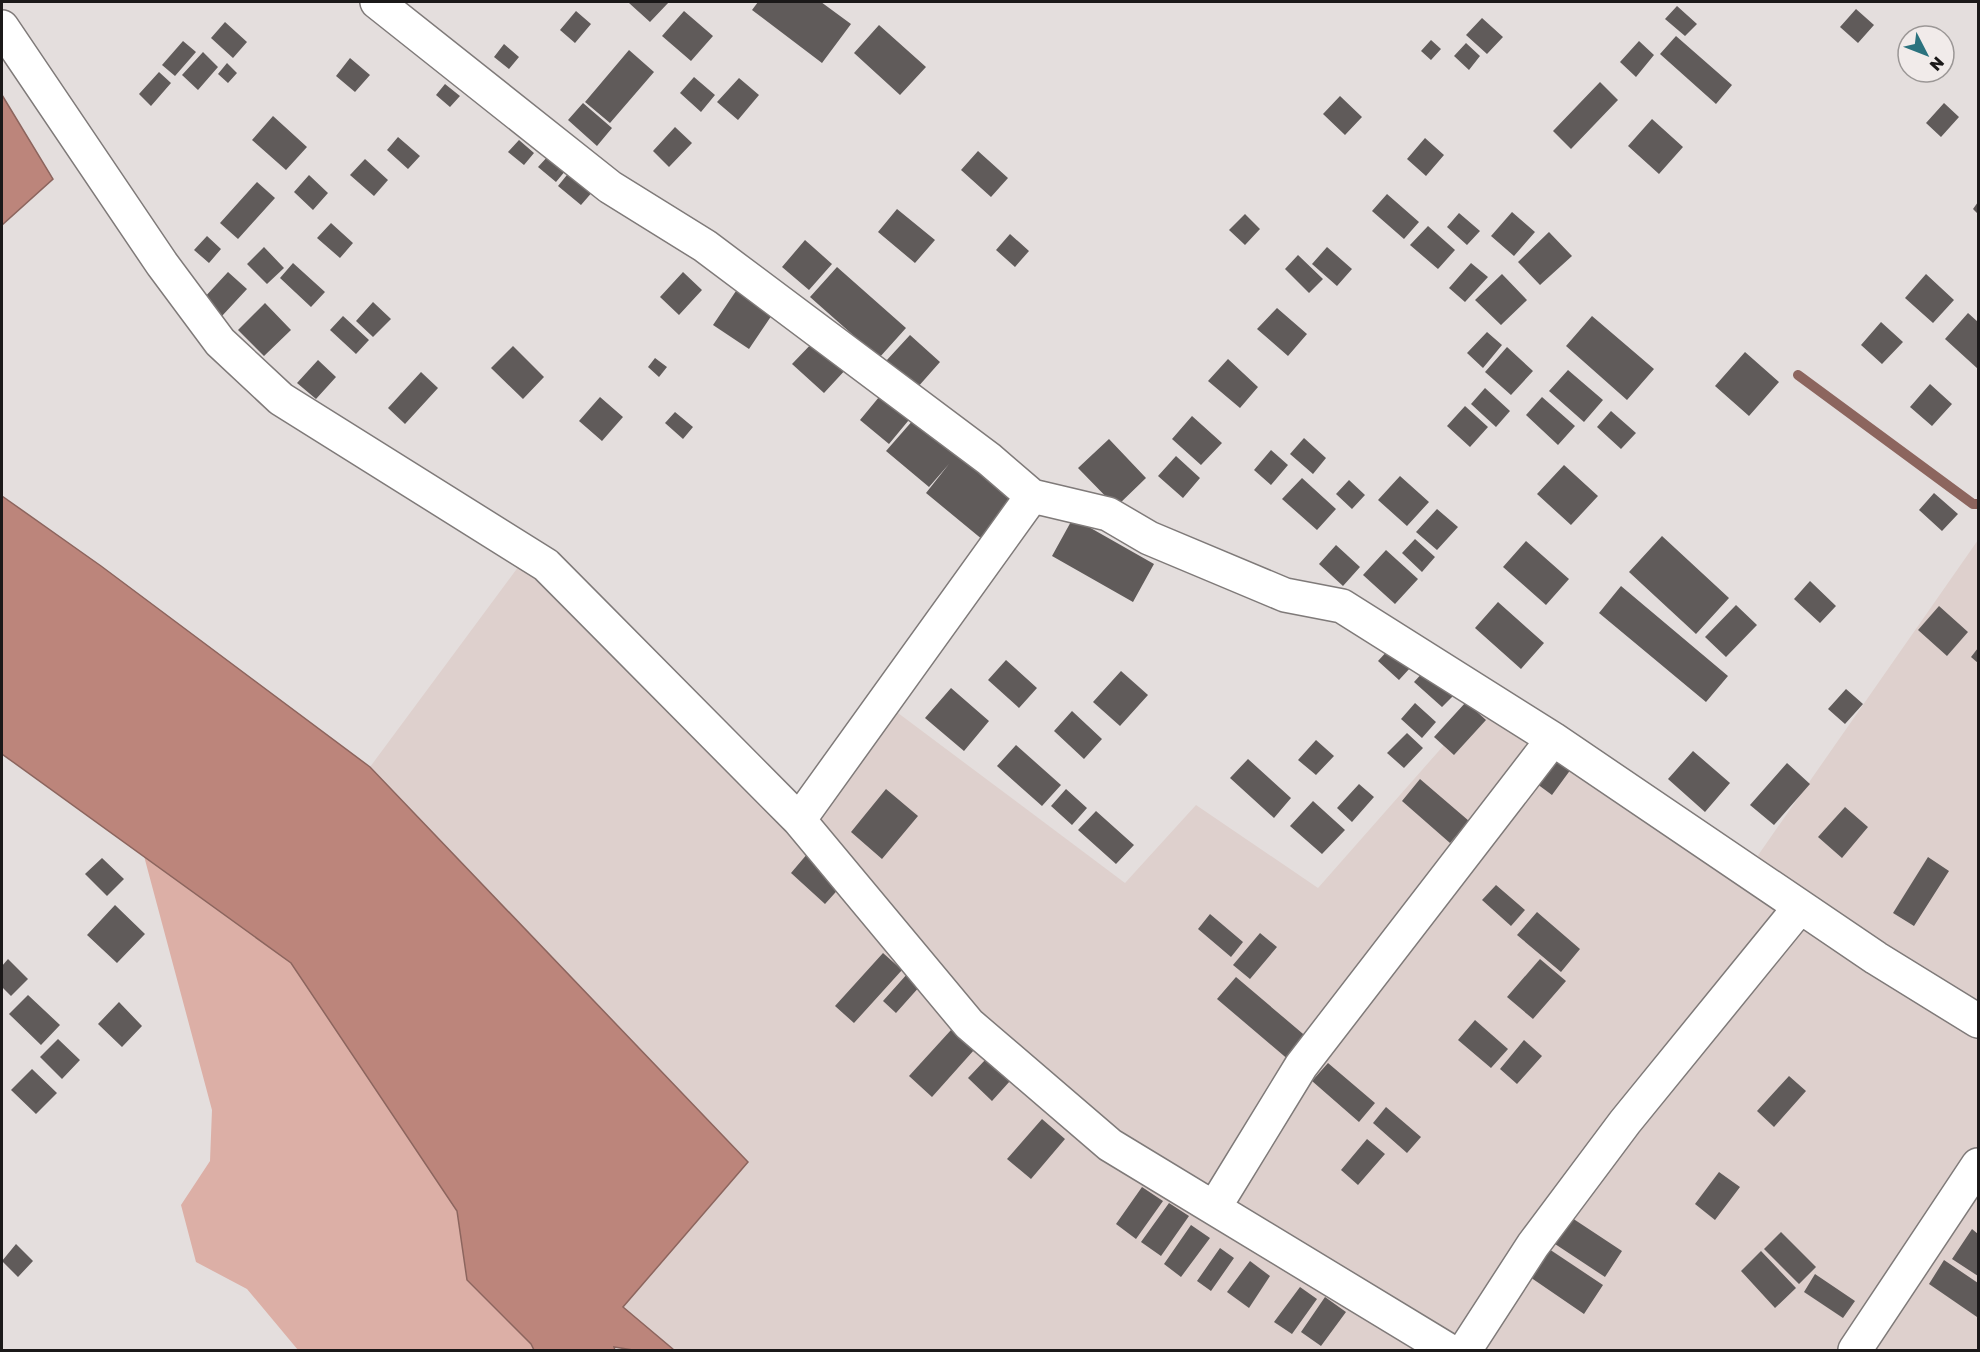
<svg xmlns="http://www.w3.org/2000/svg" width="1980" height="1352" viewBox="0 0 1980 1352" font-family="'Golos Text',sans-serif">
<rect width="100%" height="100%" fill="#e4dedd"/>
<!-- built -->
<path fill="#ded0cd" d="M1978,540v810h-1304l-51,-43 -253,-540 163,-220 268,256 81,-102 243,182 71,-78 122,83 171,-194 263,170z"/>
<!-- green -->
<path fill="#dcafa6" d="M144,856l147,107 166,248 10,69 64,64 3,6h-236l-51,-61 -51,-27 -15,-57 29,-44 2,-51z"/>
<!-- water -->
<path fill="#bc857b" stroke="#8c655e" stroke-width="1.5" d="M2,95l51,84 -51,46z
M2,496l99,70 269,201 378,395 -125,145 51,43h-41l-19,-3 1,3h-81l-3,-6 -64,-64 -10,-69 -166,-248 -289,-209z"/>
<g fill="none" stroke-linecap="round" stroke-linejoin="round">
<!-- stream -->
<path stroke="#8c655e" stroke-width="10" d="M1798,375l175,129h5"/>
</g>
<!-- building -->
<path fill="#605b5a" d="M630,2h39l-19,20 -21,-19z
M758,2h63l30,22 -29,39 -70,-53z
M1677,6l20,18 -12,12 -20,-17z
M1856,9l18,16 -16,18 -18,-16z
M576,11l15,13 -16,19 -15,-13z
M684,11l29,25 -22,25 -29,-25z
M1482,18l21,19 -16,17 -21,-19z
M225,22l22,20 -14,16 -22,-20z
M879,25l47,42 -26,28 -46,-42z
M1676,36l56,49 -16,19 -56,-50z
M1431,40l10,9 -10,11 -10,-9z
M183,41l13,11 -21,24 -13,-11z
M1639,41l15,14 -18,22 -16,-15z
M1466,43l14,13 -11,14 -15,-14z
M504,44l15,13 -10,12 -15,-12z
M629,50l25,22 -44,51 -25,-21z
M203,52l15,15 -20,23 -16,-15z
M350,58l20,17 -15,17 -19,-16z
M227,63l10,10 -9,10 -10,-9z
M159,72l12,11 -20,23 -12,-12z
M694,77l21,18 -14,17 -21,-19z
M739,78l20,17 -21,25 -21,-18z
M1600,82l18,18 -47,49 -18,-18z
M445,84l15,12 -10,11 -14,-12z
M1340,96l22,21 -17,18 -22,-21z
M583,103l29,25 -15,18 -29,-26z
M1944,103l15,14 -18,20 -15,-14z
M273,116l34,31 -21,23 -34,-30z
M1652,119l31,28 -24,27 -31,-28z
M675,127l17,16 -23,24 -16,-16z
M398,137l22,19 -12,13 -21,-19z
M1425,138l19,17 -18,21 -19,-17z
M519,140l15,13 -10,12 -16,-13z
M978,151l30,27 -17,19 -30,-27z
M549,155l17,15 -10,12 -18,-15z
M365,159l23,21 -14,16 -24,-21z
M571,170l23,20 -13,15 -23,-19z
M309,175l19,18 -15,17 -19,-18z
M257,182l18,16 -37,41 -18,-16z
M1387,194l32,28 -15,17 -32,-28z
M1978,202v12l-5,-5z
M897,209l38,31 -20,23 -37,-31z
M1512,212l23,20 -21,24 -23,-20z
M1459,213l21,18 -13,14 -20,-18z
M1245,214l15,15 -15,16 -16,-15z
M331,223l22,20 -13,15 -23,-20z
M1428,226l27,24 -17,19 -28,-24z
M1549,232l23,24 -32,29 -22,-23z
M1010,234l19,17 -14,16 -19,-17z
M207,236l14,13 -12,14 -15,-13z
M805,240l27,24 -23,26 -27,-23z
M264,247l20,21 -17,16 -20,-20z
M1327,247l25,22 -15,17 -25,-22z
M1298,255l25,24 -14,14 -24,-24z
M293,263l32,29 -14,15 -31,-29z
M1471,263l17,14 -23,25 -16,-14z
M837,267l69,61 -27,30 -69,-61z
M228,272l19,17 -25,27 -19,-17z
M683,272l19,18 -23,25 -19,-18z
M1502,274l25,26 -26,25 -26,-25z
M1926,274l28,26 -21,23 -28,-25z
M738,288l36,24 -25,37 -36,-24z
M373,302l18,17 -18,18 -17,-16z
M265,303l26,27 -27,26 -26,-26z
M1277,308l30,26 -19,22 -31,-27z
M1968,313l10,9v47l-33,-30z
M343,316l26,24 -13,14 -26,-24z
M1592,316l62,53 -27,31 -61,-54z
M1881,322l22,20 -21,22 -21,-19z
M1487,332l15,13 -19,23 -16,-15z
M910,335l30,27 -23,26 -31,-27z
M816,339l32,28 -24,26 -32,-29z
M513,346l31,31 -21,22 -32,-31z
M1507,347l26,24 -22,24 -26,-23z
M1745,352l34,30 -30,34 -34,-30z
M655,358l12,9 -8,10 -11,-10z
M1228,359l30,28 -18,21 -32,-27z
M318,360l18,17 -20,22 -19,-16z
M1568,370l35,30 -19,22 -35,-31z
M421,372l17,16 -33,36 -17,-16z
M1930,384l22,20 -20,22 -22,-19z
M1485,388l25,23 -14,16 -25,-23z
M884,391l29,24 -24,29 -29,-24z
M600,397l23,20 -21,24 -23,-20z
M1542,397l33,29 -17,19 -32,-30z
M1465,406l23,21 -18,20 -23,-21z
M1611,411l25,22 -15,16 -24,-22z
M675,412l18,15 -10,12 -18,-16z
M1192,416l30,27 -21,22 -29,-26z
M914,419l100,83 -31,38 -57,-47 23,-29 -20,23 -43,-36z
M1304,438l22,20 -13,16 -23,-20z
M1109,439l37,39 -30,29 -38,-39z
M1271,450l17,15 -17,20 -17,-15z
M1176,456l24,22 -17,20 -25,-22z
M1564,465l34,31 -27,29 -34,-31z
M1400,476l29,26 -22,24 -29,-26z
M1302,478l34,31 -19,21 -35,-31z
M1349,480l16,15 -13,14 -16,-15z
M1934,493l24,21 -16,17 -23,-21z
M1437,509l21,18 -21,23 -21,-18z
M1073,518l81,46 -21,38 -81,-46z
M1662,536l67,62 -33,36 -67,-62z
M1415,539l20,18 -13,15 -20,-19z
M1526,541l43,38 -23,26 -43,-38z
M1336,545l24,22 -17,19 -24,-22z
M1386,550l32,29 -23,25 -32,-29z
M1810,581l26,25 -16,17 -26,-24z
M1621,586l107,90 -22,26 -107,-89z
M1498,602l46,41 -23,26 -46,-41z
M1736,605l21,20 -31,32 -21,-20z
M1939,606l29,26 -21,24 -29,-26z
M1390,648l21,19 -12,13 -21,-19z
M1978,648v15l-7,-6z
M1006,660l31,28 -18,20 -31,-28z
M1425,670l28,26 -11,11 -28,-25z
M1121,671l27,24 -28,31 -27,-24z
M951,688l38,33 -25,30 -39,-33z
M1846,689l17,15 -18,20 -17,-15z
M1466,702l20,18 -32,35 -20,-18z
M1415,703l21,19 -14,16 -21,-19z
M1072,711l30,28 -18,20 -30,-28z
M1407,733l16,15 -19,20 -17,-15z
M1316,740l18,16 -18,19 -18,-15z
M1016,745l45,40 -19,21 -45,-40z
M1550,748l24,17 -22,30 -23,-17z
M1693,751l37,32 -25,29 -37,-33z
M1248,759l43,39 -17,20 -44,-40z
M1787,763l23,21 -36,41 -24,-20z
M1420,779l49,42 -19,22 -48,-42z
M1359,784l15,13 -22,25 -15,-14z
M886,789l32,27 -36,43 -31,-27z
M1066,789l21,19 -15,17 -21,-19z
M1313,801l32,29 -23,24 -32,-28z
M1845,807l23,20 -26,31 -24,-21z
M1096,811l38,34 -18,19 -38,-34z
M808,853l35,31 -18,20 -34,-31z
M1928,857l21,14 -35,55 -21,-13z
M102,858l22,21 -17,17 -22,-22z
M1496,885l29,25 -14,16 -29,-26z
M115,905l30,29 -28,29 -30,-28z
M1537,912l43,37 -19,23 -44,-37z
M1210,914l33,28 -12,15 -33,-28z
M1260,933l17,14 -27,32 -17,-14z
M883,953l19,17 -48,53 -19,-17z
M8,959l20,20 -17,17 -9,-9v-21z
M1540,959l26,22 -33,38 -26,-22z
M908,973l13,12 -25,28 -13,-12z
M1236,977l73,62 -19,22 -73,-62z
M28,995l32,30 -19,20 -32,-31z
M119,1002l23,24 -20,21 -24,-23z
M1475,1020l33,29 -17,19 -33,-28z
M951,1030l23,20 -42,47 -23,-21z
M58,1039l22,21 -18,19 -22,-22z
M1524,1040l18,16 -25,28 -17,-15z
M986,1059l24,22 -18,20 -24,-23z
M1328,1063l47,40 -16,19 -47,-41z
M32,1069l25,24 -21,21 -25,-24z
M1789,1076l17,15 -32,36 -17,-16z
M1386,1107l35,30 -14,16 -34,-30z
M1042,1119l23,20 -34,40 -24,-20z
M1367,1139l18,15 -27,31 -17,-15z
M1719,1172l21,15 -25,33 -20,-16z
M1142,1187l21,14 -27,38 -20,-15z
M1169,1203l20,13 -28,40 -20,-14z
M1569,1216l53,35 -17,26 -53,-35z
M1191,1225l19,13 -29,39 -17,-13z
M1972,1229l6,5v42l-26,-17z
M1781,1232l35,35 -17,17 -35,-35z
M16,1244l17,17 -15,16 -16,-16z
M1546,1247l57,38 -19,29 -57,-39z
M1220,1248l14,10 -23,33 -14,-10z
M1761,1251l35,37 -21,20 -34,-37z
M1944,1260l34,23 -1,34 -48,-33z
M1250,1261l20,15 -21,32 -22,-16z
M1815,1274l40,27 -12,17 -39,-26z
M1300,1287l17,12 -25,35 -18,-12z
M1325,1297l21,15 -25,34 -20,-14z"/>
<g fill="none" stroke-linecap="round" stroke-linejoin="round">
<defs>
<path id="minor" d="M377,2l233,185 95,59 284,213 43,37 76,18 41,24 136,57 57,11 211,133 323,219 102,63
M2,27l160,237 58,78 61,57 265,166 253,255 170,204 141,121 338,205
M799,820l233,-324
M1214,1208l87,-142 252,-327
M1465,1350l68,-105 92,-123 175,-215
M1855,1350l123,-185"/>
</defs>
<!-- minor casing -->
<use href="#minor" stroke="#7f7a79" stroke-width="36"/>
<!-- minor -->
<use href="#minor" stroke="#fff" stroke-width="33"/>
</g>
<!-- border -->
<rect width="1980" height="1352" fill="none" stroke="#1b1919" stroke-width="6"/>
<!-- north arrow -->
<g transform="translate(1926 54) rotate(132)"><circle r="28" fill="#f1ebea" stroke="#9b9796" stroke-width="1.5"/>
<path d="M0-4.5L10 22L0 15L-10 22Z" fill="#2b727e"/>
<text y="-9" font-size="16" font-weight="bold" text-anchor="middle" fill="#1b1919">N</text>
</g>
</svg>
